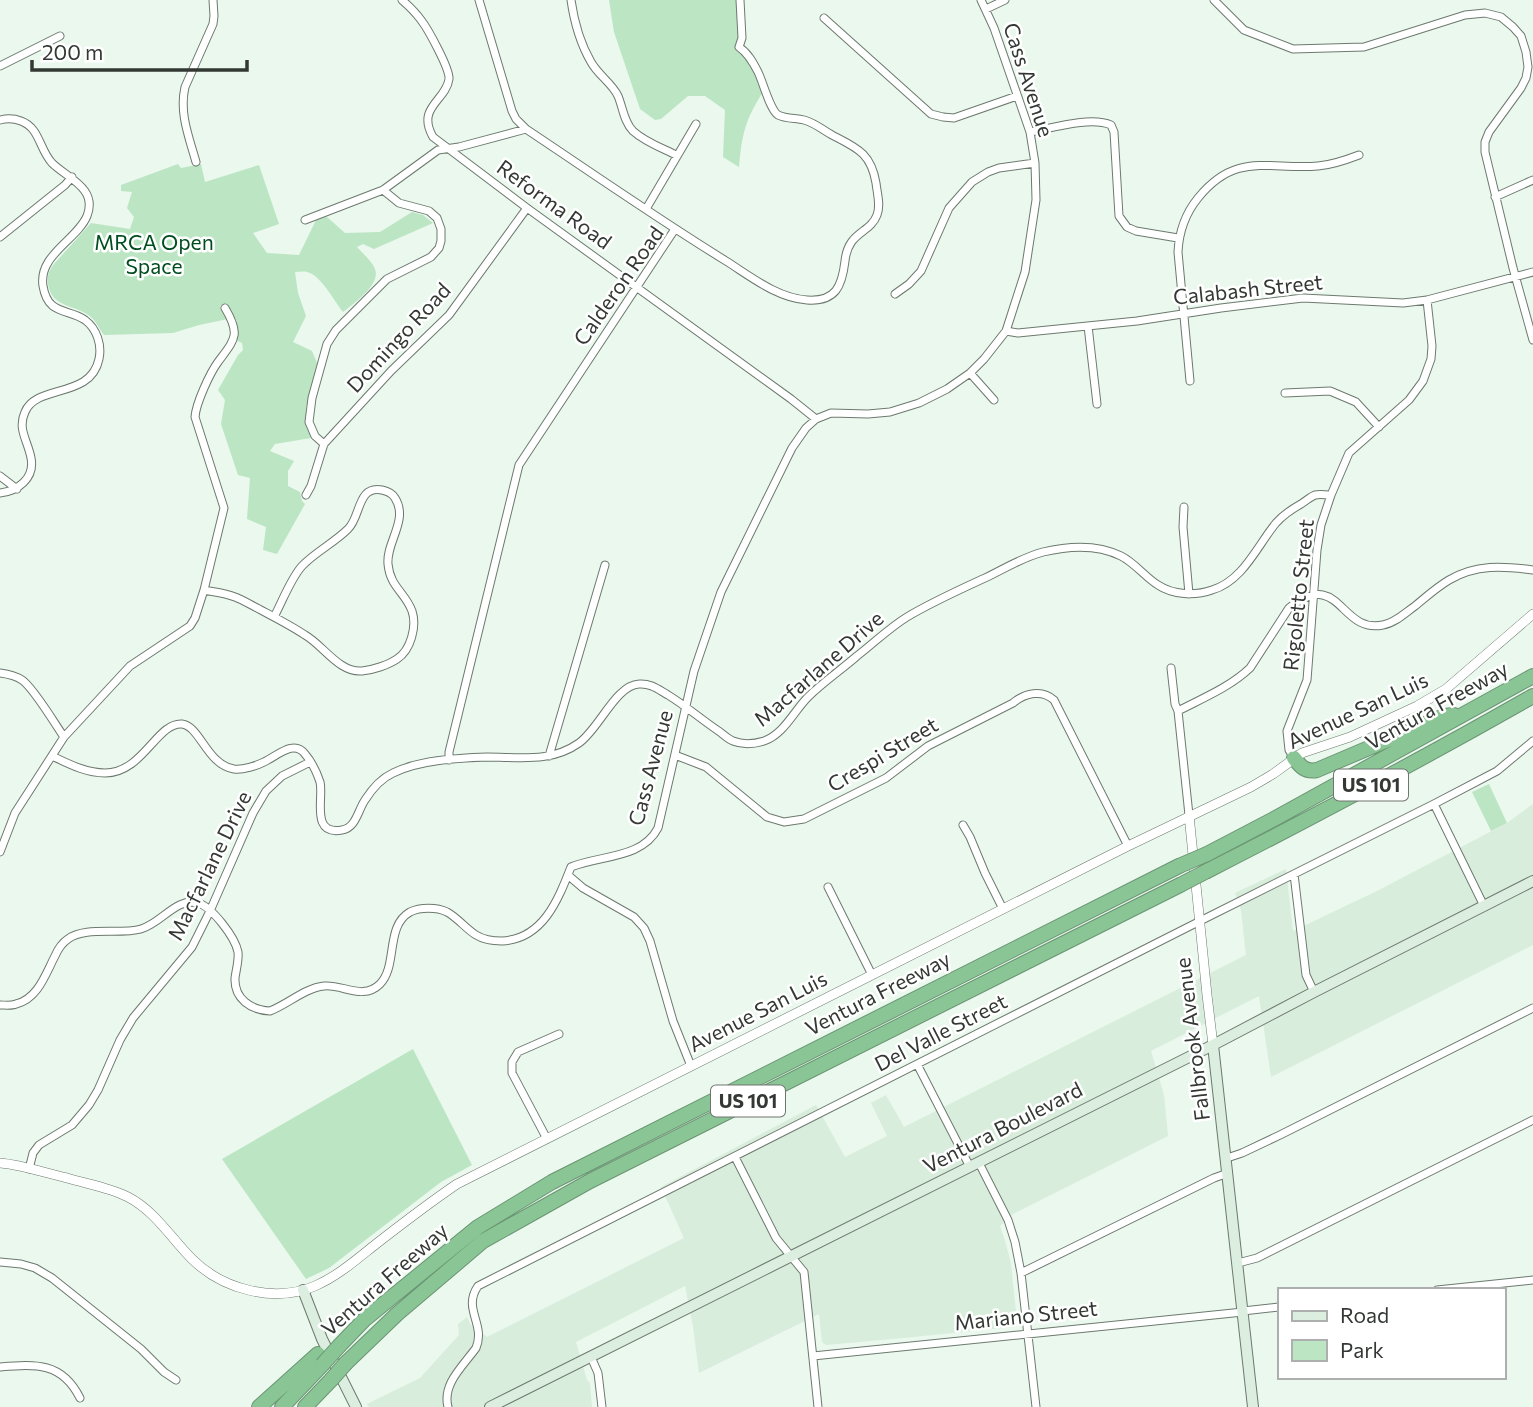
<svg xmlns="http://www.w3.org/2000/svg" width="1533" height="1407" viewBox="0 0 1533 1407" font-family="Commissioner,sans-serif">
<rect width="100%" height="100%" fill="#eaf8ed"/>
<!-- built -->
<path fill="#d9eddc" d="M1533,804v141l-262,132 -12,-81 -108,55 13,44 4,41 -155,78 -13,12 5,15 6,22 6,59 -1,3 -3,2 -110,11 -77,7 -4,-3 -3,-28 -120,59 -6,-47 -8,-40 -109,56 11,38 3,3 2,24h-223l-2,-3 53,-26 39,-43 -1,-11 9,-7 4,8 16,12 197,-99 -23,-51 155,-82 29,52 42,-21 -16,-33 15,-8 18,32 342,-172 -5,-45 -6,-17 51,-24 7,62 86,-41 128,-67z"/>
<!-- green -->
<path fill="#bce5c4" d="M609,0h127l4,50 17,26v7l6,9c-18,28 -21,42 -24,75l-16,-10 2,-47 -20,-14h-17l-27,23 -6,1 -15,-11 -26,-77z
M178,164l3,4 20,-4 4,18 54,-17 20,59 -26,9 14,20 32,2 18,-37 10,-1 18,16 35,-1 32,-20 11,3 10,8 -59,26 -11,-5 -6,3c5,6 15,14 18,22 6,16 -21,34 -32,43 -9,-11 -22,-37 -36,-40 -4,-1 -8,0 -12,0l3,21 8,23 -13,26 19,9 6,14 -12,43 5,30 -36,6 -5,7 24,10 -6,10v15l12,6 2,9 3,3 -28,50 -14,-4 3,-23 -19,-8 3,-41 -12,-3 -17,-51 4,-24 -7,-10 20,-35 5,-5 -1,-7 -6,-3 1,-19 -12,-17 -5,2 8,13 -29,6 -26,8 -69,2c-4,-5 -8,-14 -13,-18 -15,-13 -39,-8 -43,-33 -1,-8 1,-14 6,-20l37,-41 39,6 4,-12 -7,-9 5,-16 -11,-1v-6z
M1489,784l18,39 -16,8 -19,-39z
M413,1049l59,116 -31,17 -112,86 -23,11 -84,-120z"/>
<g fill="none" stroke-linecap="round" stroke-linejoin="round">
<defs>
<path id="minor" d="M402,0c7,6 14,13 19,20 7,9 29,49 28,59 -3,22 -33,28 -16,58l94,71 264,191 25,20
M479,0l33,111 4,8 10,10c66,44 132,90 200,132 24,15 51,37 81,39 29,2 35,-14 38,-39 3,-30 25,-27 32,-46 4,-10 0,-22 -1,-32 -5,-30 -19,-35 -44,-48 -9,-5 -17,-12 -28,-15 -8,-2 -18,-1 -26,-5 -8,-5 -15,-33 -20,-43 -5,-10 -10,-19 -19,-25l3,-9 -2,-38
M571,0c3,21 9,43 20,62 7,13 21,21 27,34 5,12 6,26 15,35 12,11 29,17 43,24
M1214,0l30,30 49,19 71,-2 101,-32 20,-2 16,4 12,10 8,9 5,16 2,15 -2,11 -5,10 -32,44 -4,10v10l28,116 20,72
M986,9l19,-9
M824,18l107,96 12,3 11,1 63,-22
M0,66l60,-30
M0,120c8,-2 13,-2 21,1 19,7 18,28 31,42 15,15 46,25 35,53 -10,24 -49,39 -44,70 5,30 25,22 42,34 12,9 17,25 14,39 -8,40 -63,25 -74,53 -8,17 3,29 6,46 4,20 -13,33 -31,35
M1030,132c22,-4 61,-16 81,-7l3,7 5,84 8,11 9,4 42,7
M196,162c-7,-25 -17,-49 -11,-75l28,-63 1,-8 -1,-16
M1495,197l38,-17
M646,209l50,-85
M305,220l78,-30 55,-40 21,-3 67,-18
M0,237l65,-52 7,-8
M895,294l14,-10 12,-13 28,-63 23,-26 16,-10 11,-4 36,-5
M1088,326l9,78
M1006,331l12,2 119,-12 84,-13 82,-10 100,5 24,-3 106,-28
M970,373l24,27
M1190,381l-12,-129c1,-20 7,-38 20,-54 38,-47 70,-28 120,-32 14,-1 28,-6 41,-11
M1285,393l45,-2 26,11 23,25
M324,444l-9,-8 -6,-14 3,-24 15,-54 9,-14 51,-51 44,-22 8,-9 2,-7v-12l-4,-11 -8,-7 -30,-8 -16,-13
M0,476l17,13
M306,495l5,-9 13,-42 67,-73 58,-56 78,-107
M1184,507l-1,20 6,67
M204,590c10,2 21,3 31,7 8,3 16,8 24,12 15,8 31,16 46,26 18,10 34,38 57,36 11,-1 26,-6 35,-12 14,-9 20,-33 15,-48 -7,-19 -22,-24 -24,-47 -2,-22 21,-44 7,-66 -3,-5 -8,-7 -13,-8 -25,-5 -21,27 -34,39 -14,14 -33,23 -46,37 -11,12 -20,36 -28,51
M1171,668l4,36 3,7 11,104
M0,673c7,1 16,3 22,7 11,7 33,44 42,57
M1178,711c25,-13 52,-24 72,-43l39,-60c52,-41 50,26 94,17 12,-2 22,-12 32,-19 11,-9 22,-19 34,-26 27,-16 54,-14 84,-10
M675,755l31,12 61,50 17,5 20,-3 82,-41 42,-32 85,-43c12,-10 29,-14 41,-3l74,146
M52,756c17,8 34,17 53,17 38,0 52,-51 77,-49 18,2 25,41 52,45 9,1 22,-3 30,-7 13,-6 30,-23 41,-8 6,7 12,19 15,28 4,15 -10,54 22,48 14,-2 16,-20 23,-30 7,-11 17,-22 28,-27 26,-13 65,-15 94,-16 32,0 64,6 92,-14 20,-14 37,-58 60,-59 12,-1 20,6 29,11 18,11 34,25 52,37 4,3 8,7 13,9 10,4 21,3 31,0 20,-7 30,-30 44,-44 15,-15 33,-27 49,-41 17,-13 32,-28 50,-39 25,-15 52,-27 78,-39 19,-9 38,-21 58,-26 25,-6 54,-8 78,4 14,7 24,21 37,29 15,10 37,11 54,5 31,-9 45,-44 64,-67 7,-8 16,-14 25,-19 5,-3 9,-7 14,-9 5,-1 10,0 16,0
M549,756l56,-191
M1294,758l-5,-8 -2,-19 20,-51 10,-130 4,-25 10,-30 18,-42 60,-53 14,-19 8,-22 1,-13 -5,-46
M449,760v-8l70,-287 156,-236
M1434,804l50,102
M963,825l7,12 15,36 18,36
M0,852l15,-39 49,-76 66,-71 60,-40 5,-8 9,-28 20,-82 -29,-91c1,-14 15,-44 23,-55 17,-23 23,-27 7,-54
M1294,874l12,101 8,17
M569,876l14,12 51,29 10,11 6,13 23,80 18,45
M828,887l44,88
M0,1005c5,0 11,1 16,-1 22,-5 30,-31 39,-48 3,-7 7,-13 13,-17 17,-13 52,-4 73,-10 21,-6 35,-32 57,-26 14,4 37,34 40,49 1,8 -2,18 -3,26 -1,21 16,32 35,33 18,-7 35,-23 54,-25 19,-2 39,15 56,-2 18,-18 5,-58 30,-72 10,-5 27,-5 37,0 11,6 19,17 29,23 8,5 18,6 26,6 41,-2 56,-41 69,-74 29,-12 71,-8 87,-39l36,-157 27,-79 71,-144 14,-20 10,-9 15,-6 37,1 22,-2 29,-9 28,-14 23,-16 14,-14 22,-28 19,-59 11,-72 -1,-37 -5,-31 -36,-104 -13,-28
M917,1064l53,103
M547,1139l-35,-66v-11l6,-10 41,-18
M735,1157l41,81 28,34 14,135
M1227,1158l15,-5 38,-18 253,-127
M979,1163l29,57 7,22 6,31 15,134
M29,1169l4,-16 6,-8 33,-20 17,-20 9,-15 22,-50 13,-22 59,-71 18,-36 43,-98 13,-22 16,-15 28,-14
M0,1262l21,2 14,4 17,10 89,71 23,23 12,8
M1238,1263l19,-5 276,-138
M1021,1273l193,-95 14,-5
M1437,1290l96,-10
M1243,1311l36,-4
M813,1356l430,-44
M591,1357l7,16 4,34
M0,1367c36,-3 62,-5 80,31
M448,1407c-6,-23 15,-41 28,-59 10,-24 -14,-39 2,-62l732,-370 224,-112 63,-33 36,-30"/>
<path id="tertiary" d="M1189,815l18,180 6,50
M0,1163c23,2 45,10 67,15 20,6 42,9 61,19 27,14 43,41 64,62 31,31 83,44 123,27 23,-10 42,-27 61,-42 27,-21 53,-41 81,-60l671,-338 123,-59 22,-13 29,-21 48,-16 67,-31 29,-17 87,-75"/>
<path id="secondary" d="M1213,1045l40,362
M303,1290l19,49 34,68
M490,1407l723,-362 101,-53 219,-111"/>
<path id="motorway" d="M1294,758c7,9 11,14 23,12l127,-54 10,-1
M1207,854l67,-35 259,-143
M1207,871c110,-56 219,-114 326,-175
M340,1345l25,-26 113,-92 74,-45 627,-316
M346,1363l51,-49 86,-73 107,-60 590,-296
M259,1407l59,-53
M282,1407l40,-42
M305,1407l26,-27"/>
</defs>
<!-- minor casing -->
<use href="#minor" stroke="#6d796f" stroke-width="9"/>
<!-- tertiary casing -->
<use href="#tertiary" stroke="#6d796f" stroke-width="10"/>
<!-- secondary casing -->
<use href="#secondary" stroke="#6d796f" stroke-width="12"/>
<!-- motorway casing -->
<use href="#motorway" stroke="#6b9473" stroke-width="16"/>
<!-- minor -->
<use href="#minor" stroke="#fff" stroke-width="7"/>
<!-- tertiary -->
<use href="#tertiary" stroke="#fff" stroke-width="9"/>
<!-- secondary -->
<use href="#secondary" stroke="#dceedf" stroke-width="10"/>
<!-- motorway -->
<use href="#motorway" stroke="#89c595" stroke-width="14"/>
<defs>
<path id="motorway-bridge" d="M1179,866l28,-12
M1180,885l27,-14
M322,1365l18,-20
M331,1380l15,-17"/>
</defs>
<!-- motorway-bridge casing -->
<use href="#motorway-bridge" stroke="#6b9473" stroke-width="16" stroke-linecap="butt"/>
<!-- motorway-bridge -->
<use href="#motorway-bridge" stroke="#89c595" stroke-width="14"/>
</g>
<g text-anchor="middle" stroke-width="5" stroke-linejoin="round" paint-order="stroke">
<!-- shield labels -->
<g fill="#fff" stroke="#707471" stroke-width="2">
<rect x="1334" y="769.5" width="74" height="31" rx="5"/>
<rect x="711" y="1085.5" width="74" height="31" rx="5"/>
</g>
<g font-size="19" font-weight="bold" fill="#333834">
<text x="1371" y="792">US 101</text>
<text x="748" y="1108">US 101</text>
</g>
<!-- street labels -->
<g font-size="21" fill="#333834" stroke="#fff">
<text transform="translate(1028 80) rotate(72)" y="7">Cass Avenue</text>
<text transform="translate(554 205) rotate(36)" y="7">Reforma Road</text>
<text transform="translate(619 286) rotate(-55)" y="7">Calderon Road</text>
<text transform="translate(1248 290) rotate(-6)" y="7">Calabash Street</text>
<text transform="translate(399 338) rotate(-47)" y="7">Domingo Road</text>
<text transform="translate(1299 595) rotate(-84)" y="7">Rigoletto Street</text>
<text transform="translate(819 669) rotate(-41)" y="7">Macfarlane Drive</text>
<text transform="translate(1437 706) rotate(-29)" y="7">Ventura Freeway</text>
<text transform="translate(1358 711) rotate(-25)" y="7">Avenue San Luis</text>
<text transform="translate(883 755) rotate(-31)" y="7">Crespi Street</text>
<text transform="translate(651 768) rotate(-75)" y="7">Cass Avenue</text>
<text transform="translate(210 866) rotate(-64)" y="7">Macfarlane Drive</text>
<text transform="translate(878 994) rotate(-27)" y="7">Ventura Freeway</text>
<text transform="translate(758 1012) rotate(-27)" y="7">Avenue San Luis</text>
<text transform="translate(941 1033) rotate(-27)" y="7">Del Valle Street</text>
<text transform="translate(1193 1039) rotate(-97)" y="7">Fallbrook Avenue</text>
<text transform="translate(1003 1128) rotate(-27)" y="7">Ventura Boulevard</text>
<text transform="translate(385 1280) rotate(-41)" y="7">Ventura Freeway</text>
<text transform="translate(1026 1316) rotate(-6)" y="7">Mariano Street</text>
</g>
<!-- park labels -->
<g font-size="21" fill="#004e1f" stroke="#fff">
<text x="154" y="250">MRCA Open<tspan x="154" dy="24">Space</tspan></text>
</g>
</g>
<!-- legend -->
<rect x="1278" y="1288" width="228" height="91" fill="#ffffff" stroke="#adafae" stroke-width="2"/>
<rect x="1292" y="1311" width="35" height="10" fill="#dceedf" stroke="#adafae" stroke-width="2"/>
<text x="1340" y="1323" font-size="21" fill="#333834">Road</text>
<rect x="1292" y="1340" width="35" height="21" fill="#bce5c4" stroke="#adafae" stroke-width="2"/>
<text x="1340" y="1358" font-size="21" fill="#333834">Park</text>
<!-- scale -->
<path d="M32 60v10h215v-10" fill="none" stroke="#333834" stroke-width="3.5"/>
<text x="42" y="60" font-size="21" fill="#333834" stroke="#ffffff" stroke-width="5" paint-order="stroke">200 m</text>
</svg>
